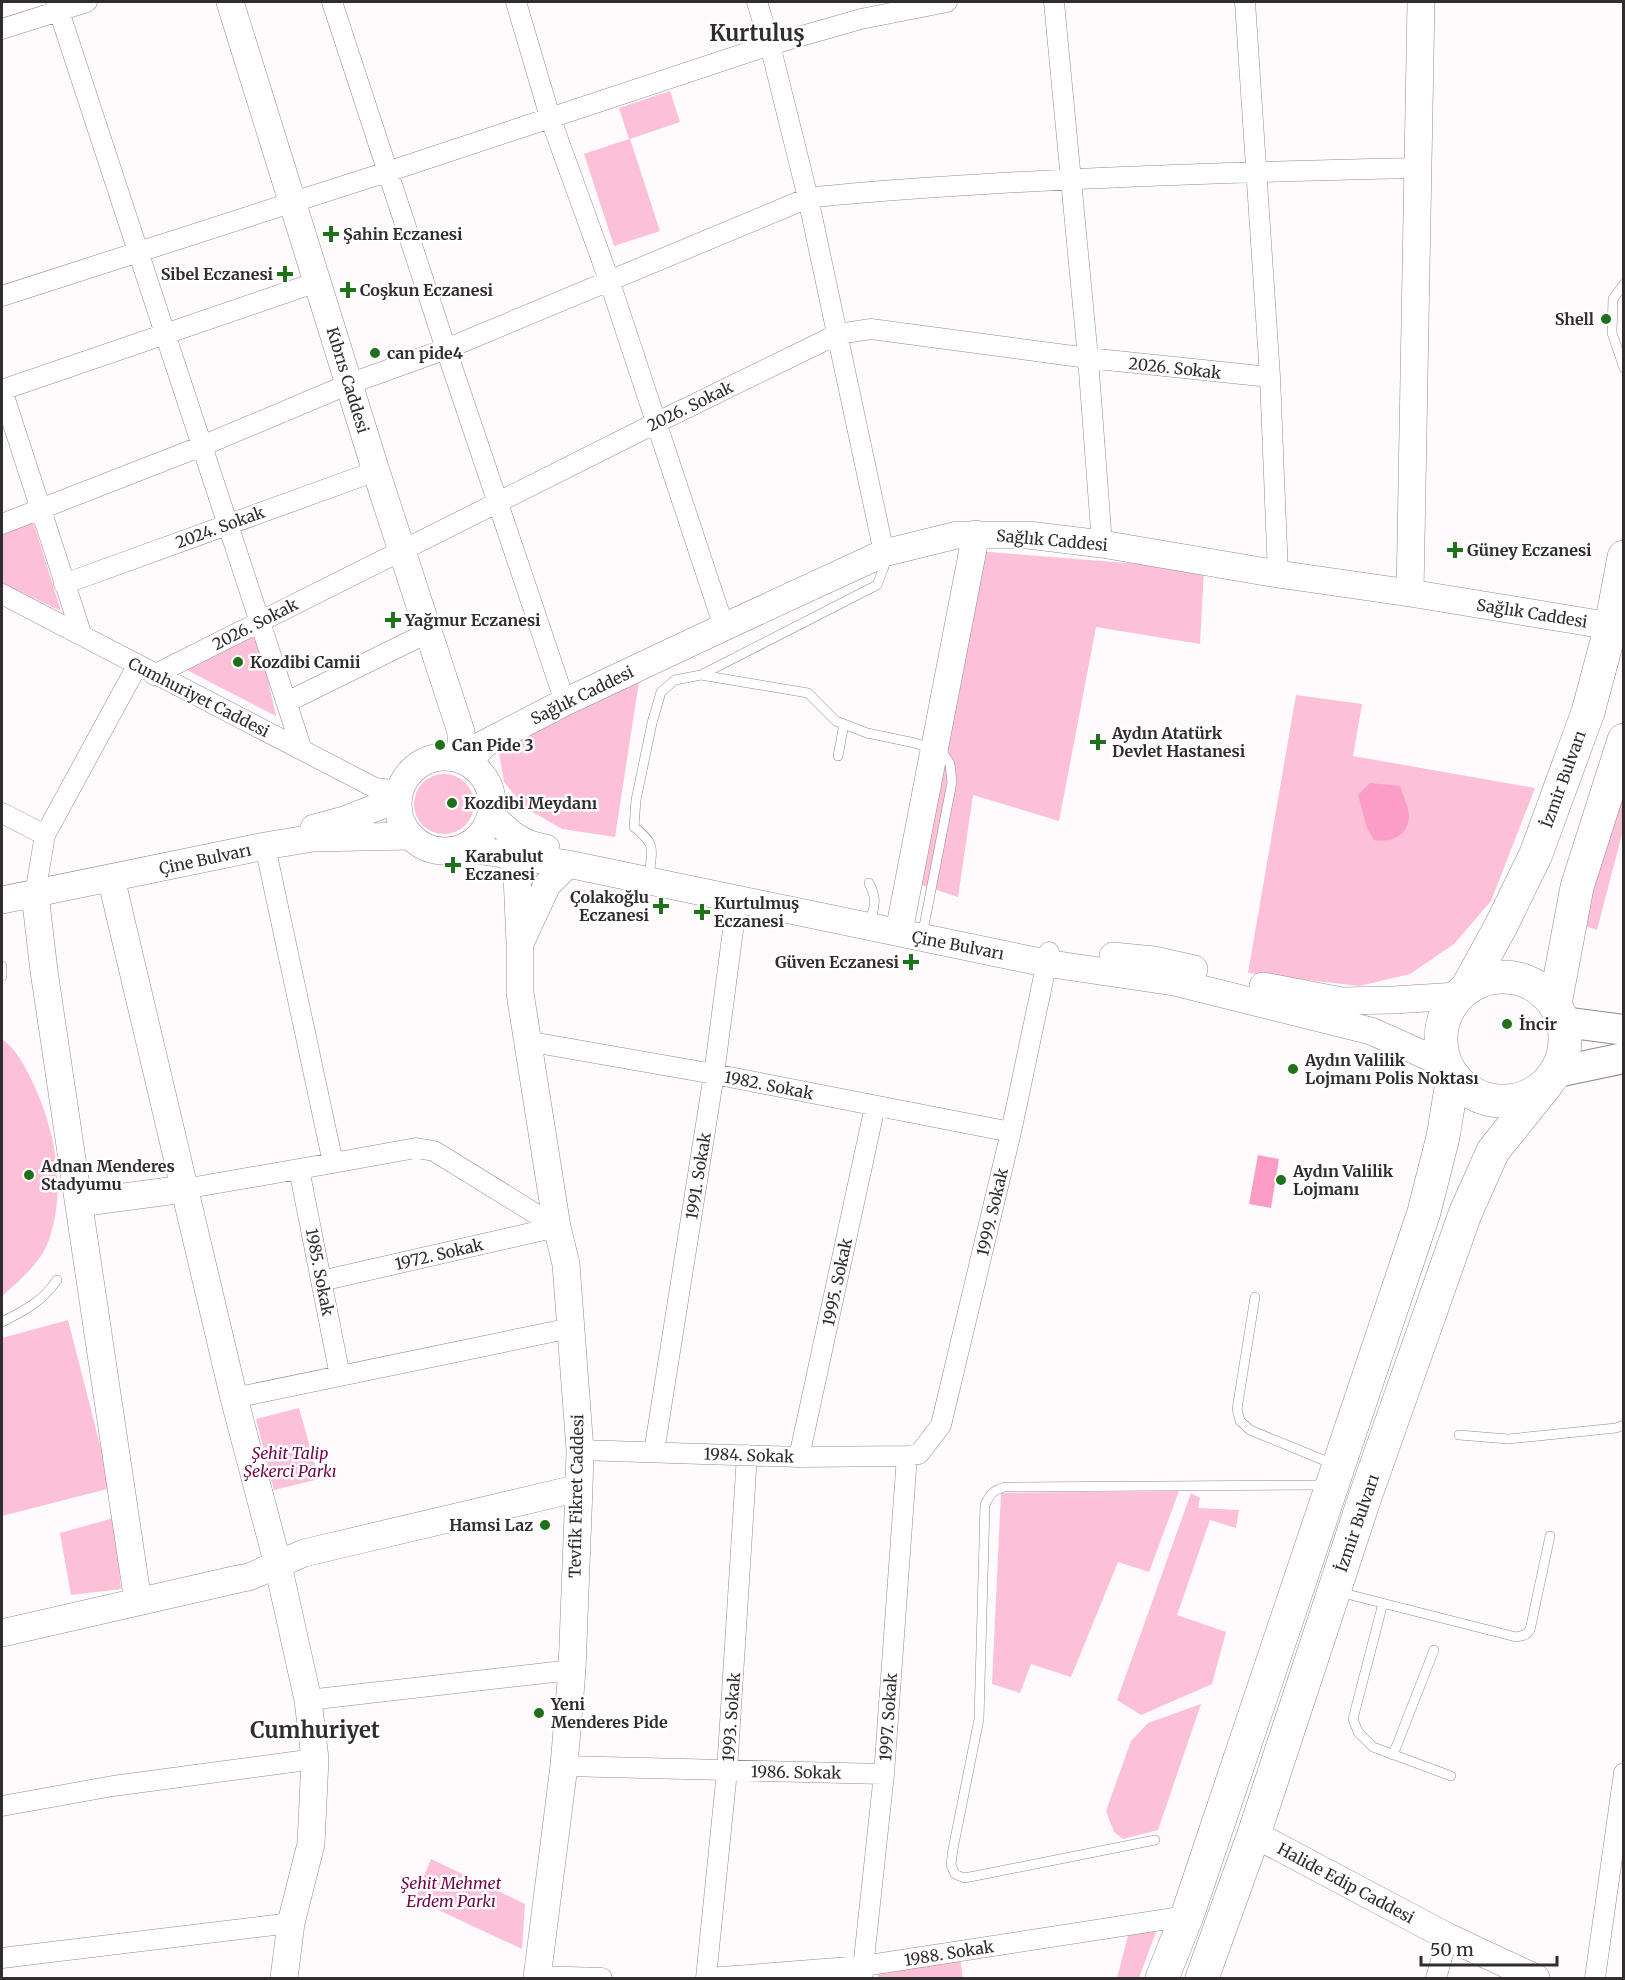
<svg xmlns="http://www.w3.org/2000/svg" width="1625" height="1980" viewBox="0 0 1625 1980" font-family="Merriweather,serif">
<rect width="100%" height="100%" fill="#fffafc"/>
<!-- green -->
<path fill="#fdc0d9" d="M670,91l10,31 -50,17 30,92 -46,15 -30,-92 45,-15 -10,-31z
M32,518l29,93 -59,-28v-54z
M976,551l228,18 -4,75 -104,-17 -37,194 -86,-26 -15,102 -49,-16z
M256,627l20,89 -97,-50z
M640,675l-25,162 -53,-8 -38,-22 -20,-25 -7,-41z
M1296,695l66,9 -9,52 182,32 -44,113 -37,43 -44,30 -51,12 -111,-13z
M1623,762v68l-26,100 -15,-5z
M414 804a30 30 0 1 1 60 0a30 30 0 1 1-60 0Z
M2,1039c13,9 22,25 29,40 24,49 36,108 18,161 -9,24 -29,40 -47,56z
M68,1320l43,168 -109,28v-178z
M299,1408l20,71 -45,11 -18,-71z
M1179,1491l-30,81 -31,-10 -47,115 -40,-13 -11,29 -28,-9 9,-191z
M1191,1493l9,5 -2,10 41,2 -3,18 -26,-8 -33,95 49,17 -14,52 -71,31 -24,-15z
M114,1518l7,71 -50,6 -11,-62z
M1201,1704l-43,126 -35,9 -9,-7 -8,-21 25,-70 17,-18z
M431,1859l94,45 -3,45 -107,-50z
M1130,1928l26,4 -17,46h-22z
M960,1957l3,21h-85v-10z"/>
<!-- water -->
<path fill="#fc9dc7" d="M1370,783l30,3c3,9 8,20 9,29 0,21 -18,28 -35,25l-7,-12 -9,-33z
M1258,1155l21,4 -8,49 -22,-4z"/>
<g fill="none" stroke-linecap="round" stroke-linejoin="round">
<defs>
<path id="lane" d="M1624,284l-11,15 -1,34 12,35
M701,675l107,18 28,28 31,12 48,10 28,10 7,11 2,18 -28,144
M838,756l6,-32
M650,869c3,-24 3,-27 -16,-42l2,-27 16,-77 9,-31 14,-12 26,-5 176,-90 7,-18v-11
M869,883c6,12 7,19 3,32
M2,966v10
M1255,1297l-18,112 3,12 10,9 83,34
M2,1322c23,-12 39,-19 55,-42
M1459,1435l49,4 108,-11 8,-3
M1339,1592l177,45 9,-2 5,-5 20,-94
M1383,1603l-30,116 5,13 15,15 78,29
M1393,1755l41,-105
M1155,1840l-175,35 -16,3 -9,-4 -4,-9 2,-16 26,-130 6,-214c5,-11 8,-15 20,-18l321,-2"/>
<path id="street" d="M56,2l246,748
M332,2l114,347 119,353
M516,2l34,115 59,163 115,347
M757,2l13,43 38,153 76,355
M1054,2l34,356 14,186
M1245,2l25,375 8,197
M2,29l85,-27
M2,296l385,-124 383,-127 91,-26 86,-17
M2,390l315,-108
M2,390l80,246
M2,524l200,-78 147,-62 97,-35 362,-151c59,-7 118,-10 177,-14 145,-9 289,-13 433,-16
M64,584l312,-113
M2,594l373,194 24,3
M154,675l502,-252 182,-89 33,-5 217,29 182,19
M287,702l142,-70
M2,813l43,22
M35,894l10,-59 92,-169
M526,1041l188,33 297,58
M333,1163l83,-15 18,3 123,76
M299,1169l41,207
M184,1189l149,-26 -68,-317
M321,1281l236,-54
M234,1398l337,-70
M580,1450l219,7 108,-1 12,-2 22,-29 70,-293 38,-180
M654,1452l60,-378 23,-174
M799,1457l76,-351
M308,1700l264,-30
M564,1766l320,8
M2,1806l111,-20 202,-27
M2,1958l289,-35
M537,1976l65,2
M706,1978l21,-207 20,-316
M709,1978l154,-12 324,-50
M862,1978l22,-204 23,-318
M1436,1978l12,-41
M1595,1978l29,-205"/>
<path id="secondary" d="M230,2l146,469 85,261v28
M1410,593l11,-591
M398 804a47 47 0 1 1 94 0a47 47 0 1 1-94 0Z
M468,763l16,-19 81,-42 159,-75 160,-74 73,-18h71l74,9 176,30 132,19 201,33
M491,815c18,18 29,29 55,33
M314,828l30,-8 54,-21
M463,848l105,16 477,99 129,19 197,49 74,33
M510,855l7,20 3,68v50l37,234 9,37 14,186 -1,38 -7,182 -8,96 -27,212
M111,878l123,520 44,167 30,135 7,59 -4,85 -20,79 -7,55
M35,894l9,77 94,631
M2,900l263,-54 48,-8 97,-2
M901,921l75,-387
M522,939l25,-54 21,-21
M1113,956l41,4 40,9
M1263,986l79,15 51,-1 65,-4
M79,1203l105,-14
M2,1633l236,-54 11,-2 55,-24 275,-65
M1254,1834l194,103 88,41"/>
<path id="primary" d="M1564,1022l60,8
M1557,1072l67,-14"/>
<path id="highway" d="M1441 1039a62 62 0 1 1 124 0a62 62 0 1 1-124 0Z
M1467,988l34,-62 35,-72 52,-142 23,-86 13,-69
M1555,1004l22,-117 47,-147
M1162,1978l25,-62 237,-704 19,-75 10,-61
M1202,1978l52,-144 110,-334 101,-286 28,-63 53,-66"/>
</defs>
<!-- lane casing -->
<use href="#lane" stroke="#948a8e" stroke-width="10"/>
<!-- street casing -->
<use href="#street" stroke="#948a8e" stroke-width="21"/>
<!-- secondary casing -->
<use href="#secondary" stroke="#948a8e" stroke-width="28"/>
<!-- primary casing -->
<use href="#primary" stroke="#948a8e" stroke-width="32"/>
<!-- highway casing -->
<use href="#highway" stroke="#948a8e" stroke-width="34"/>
<!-- lane -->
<use href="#lane" stroke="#fff" stroke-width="9"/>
<!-- street -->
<use href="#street" stroke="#fff" stroke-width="20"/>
<!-- secondary -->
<use href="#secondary" stroke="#fff" stroke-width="27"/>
<!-- primary -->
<use href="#primary" stroke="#fff" stroke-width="30"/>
<!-- highway -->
<use href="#highway" stroke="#fff" stroke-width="33"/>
</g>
<!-- markers -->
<g fill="#1f711a" stroke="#fff" stroke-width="2">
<path d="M328 225h6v6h6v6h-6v6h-6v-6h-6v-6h6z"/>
<path d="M282 265h6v6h6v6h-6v6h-6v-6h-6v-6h6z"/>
<path d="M345 281h6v6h6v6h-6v6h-6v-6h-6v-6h6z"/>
<circle cx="1606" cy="319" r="6"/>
<circle cx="375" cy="353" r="6"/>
<path d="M1452 541h6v6h6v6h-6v6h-6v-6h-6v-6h6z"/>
<path d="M390 611h6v6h6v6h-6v6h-6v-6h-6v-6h6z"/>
<circle cx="238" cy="662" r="6"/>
<path d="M1095 733h6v6h6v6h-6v6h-6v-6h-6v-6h6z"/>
<circle cx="440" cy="745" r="6"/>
<circle cx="452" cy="803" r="6"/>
<path d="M450 856h6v6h6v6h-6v6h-6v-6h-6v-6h6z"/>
<path d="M658 897h6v6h6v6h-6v6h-6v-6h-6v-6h6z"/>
<path d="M699 903h6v6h6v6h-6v6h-6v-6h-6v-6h6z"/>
<path d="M908 953h6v6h6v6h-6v6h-6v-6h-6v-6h6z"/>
<circle cx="1507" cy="1024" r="6"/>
<circle cx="1293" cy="1069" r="6"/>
<circle cx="29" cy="1175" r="6"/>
<circle cx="1281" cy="1180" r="6"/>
<circle cx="545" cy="1525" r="6"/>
<circle cx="539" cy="1713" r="6"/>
</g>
<g text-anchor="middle" stroke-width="5" stroke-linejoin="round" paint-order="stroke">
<!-- poi labels -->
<g font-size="16" font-weight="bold" fill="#312d2e" stroke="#fff" text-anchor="start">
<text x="343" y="240">Şahin Eczanesi</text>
<text x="273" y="280" text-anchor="end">Sibel Eczanesi</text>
<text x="360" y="296">Coşkun Eczanesi</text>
<text x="1594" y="325" text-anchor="end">Shell</text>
<text x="387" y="359">can pide4</text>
<text x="1467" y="556">Güney Eczanesi</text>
<text x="405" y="626">Yağmur Eczanesi</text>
<text x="250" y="668">Kozdibi Camii</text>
<text x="1112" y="739">Aydın Atatürk<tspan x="1112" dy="18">Devlet Hastanesi</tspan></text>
<text x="452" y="751">Can Pide 3</text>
<text x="464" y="809">Kozdibi Meydanı</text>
<text x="465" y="862">Karabulut<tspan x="465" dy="18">Eczanesi</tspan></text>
<text x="649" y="903" text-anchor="end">Çolakoğlu<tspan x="649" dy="18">Eczanesi</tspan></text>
<text x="714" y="909">Kurtulmuş<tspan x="714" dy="18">Eczanesi</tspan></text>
<text x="899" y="968" text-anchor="end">Güven Eczanesi</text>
<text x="1519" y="1030">İncir</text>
<text x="1305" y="1066">Aydın Valilik<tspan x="1305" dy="18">Lojmanı Polis Noktası</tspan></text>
<text x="41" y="1172">Adnan Menderes<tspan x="41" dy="18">Stadyumu</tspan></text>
<text x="1293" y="1177">Aydın Valilik<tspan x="1293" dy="18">Lojmanı</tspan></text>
<text x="533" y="1531" text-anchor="end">Hamsi Laz</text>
<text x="551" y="1710">Yeni<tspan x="551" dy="18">Menderes Pide</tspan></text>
</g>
<!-- street labels -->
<g font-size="16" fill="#312d2e" stroke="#fff">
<text transform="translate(1175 368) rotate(6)" y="6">2026. Sokak</text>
<text transform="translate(348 380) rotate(73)" y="6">Kıbrıs Caddesi</text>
<text transform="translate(690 406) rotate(-26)" y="6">2026. Sokak</text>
<text transform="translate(220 527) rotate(-20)" y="6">2024. Sokak</text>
<text transform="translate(1052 540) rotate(5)" y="6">Sağlık Caddesi</text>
<text transform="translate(1532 613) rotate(9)" y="6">Sağlık Caddesi</text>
<text transform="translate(255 624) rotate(-27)" y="6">2026. Sokak</text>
<text transform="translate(582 695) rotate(-26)" y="6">Sağlık Caddesi</text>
<text transform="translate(199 697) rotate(27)" y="6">Cumhuriyet Caddesi</text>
<text transform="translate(1563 779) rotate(-70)" y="6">İzmir Bulvarı</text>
<text transform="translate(205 859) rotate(-12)" y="6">Çine Bulvarı</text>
<text transform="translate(958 945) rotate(11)" y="6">Çine Bulvarı</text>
<text transform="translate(769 1085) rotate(11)" y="6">1982. Sokak</text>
<text transform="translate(698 1176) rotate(-81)" y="6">1991. Sokak</text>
<text transform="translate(992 1212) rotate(-77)" y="6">1999. Sokak</text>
<text transform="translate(439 1254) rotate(-13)" y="6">1972. Sokak</text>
<text transform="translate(320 1272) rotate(79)" y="6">1985. Sokak</text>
<text transform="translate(837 1282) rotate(-78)" y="6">1995. Sokak</text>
<text transform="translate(749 1455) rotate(2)" y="6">1984. Sokak</text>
<text transform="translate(576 1496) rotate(-89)" y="6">Tevfik Fikret Caddesi</text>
<text transform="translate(1357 1523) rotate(-71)" y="6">İzmir Bulvarı</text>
<text transform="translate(731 1717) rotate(-86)" y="6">1993. Sokak</text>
<text transform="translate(888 1717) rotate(-86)" y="6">1997. Sokak</text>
<text transform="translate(796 1772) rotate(1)" y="6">1986. Sokak</text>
<text transform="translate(1346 1883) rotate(28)" y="6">Halide Edip Caddesi</text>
<text transform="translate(949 1953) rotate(-9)" y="6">1988. Sokak</text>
</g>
<!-- park labels -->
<g font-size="16" font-style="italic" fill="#740046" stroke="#fff">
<text x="290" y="1459">Şehit Talip<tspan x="290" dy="18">Şekerci Parkı</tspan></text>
<text x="451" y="1889">Şehit Mehmet<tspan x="451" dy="18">Erdem Parkı</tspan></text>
</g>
<!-- district labels -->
<g font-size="22" font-weight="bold" fill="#312d2e" stroke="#fff">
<text x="757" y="41">Kurtuluş</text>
<text x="315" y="1738">Cumhuriyet</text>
</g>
</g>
<!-- border -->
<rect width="1625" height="1980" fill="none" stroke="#312d2e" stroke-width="6"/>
<!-- scale -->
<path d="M1421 1956v9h136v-9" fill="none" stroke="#312d2e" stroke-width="3"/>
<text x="1430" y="1956" font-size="18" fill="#312d2e" stroke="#ffffff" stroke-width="4.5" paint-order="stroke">50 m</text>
</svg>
